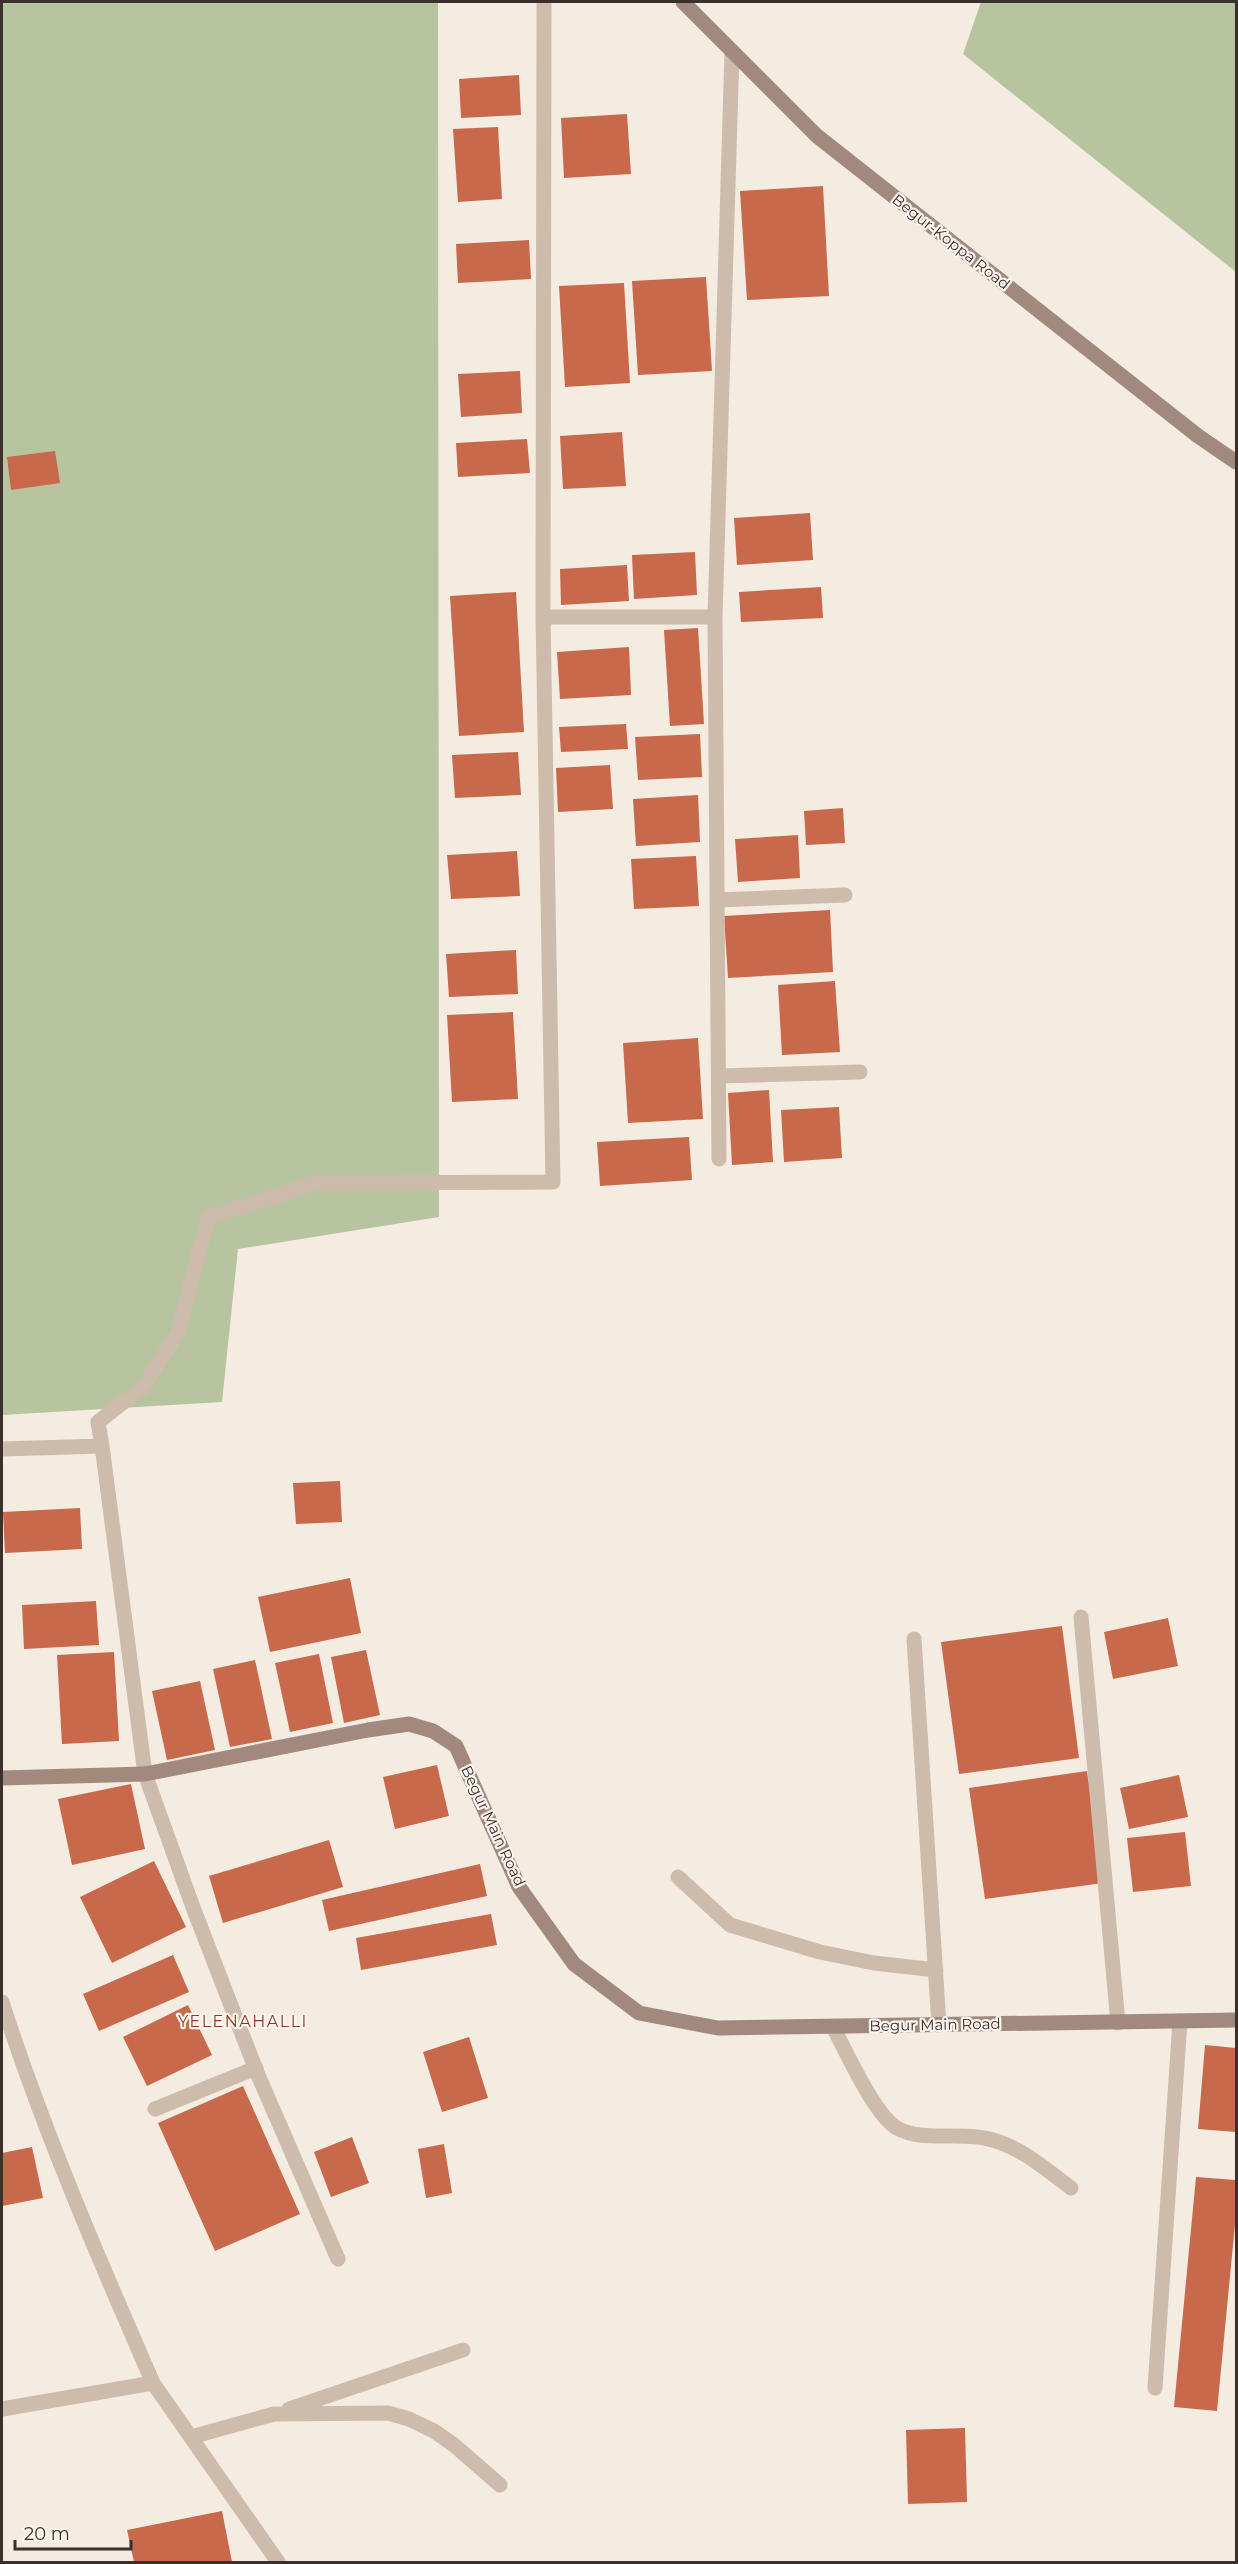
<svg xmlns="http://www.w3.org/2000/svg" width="1238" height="2564" viewBox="0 0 1238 2564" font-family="Montserrat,sans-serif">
<rect width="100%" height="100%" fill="#f4ebe1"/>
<!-- green -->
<path fill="#b8c4a0" d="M2,2h436l1,1215 -201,32 -16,153 -220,13z
M981,2h255v270l-273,-218z"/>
<!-- building -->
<path fill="#c8694b" d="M519,75l2,40 -60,3 -2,-39z
M627,114l4,60 -67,4 -3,-60z
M498,127l4,72 -44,3 -5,-73z
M823,186l6,110 -82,4 -7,-109z
M529,240l2,39 -73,4 -2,-39z
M706,277l6,94 -74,4 -6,-94z
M624,283l6,100 -65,4 -6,-101z
M520,371l2,42 -61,4 -3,-43z
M622,432l4,54 -63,3 -3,-53z
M527,439l3,34 -72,4 -2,-34z
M55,451l5,32 -49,7 -4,-33z
M810,513l3,47 -76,5 -3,-47z
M695,552l2,43 -63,4 -2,-44z
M627,565l2,36 -68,4 -1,-36z
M821,587l2,31 -82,4 -2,-30z
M516,592l8,140 -65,4 -9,-140z
M698,628l6,96 -34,2 -6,-96z
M629,647l2,48 -71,4 -3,-47z
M626,724l2,25 -67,3 -2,-25z
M700,734l2,43 -64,3 -3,-43z
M518,752l3,43 -66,3 -3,-43z
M610,765l3,44 -55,3 -2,-44z
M698,795l2,47 -64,4 -3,-47z
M843,808l2,35 -39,2 -2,-34z
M798,835l2,43 -62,4 -3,-43z
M517,851l3,45 -69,3 -4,-44z
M696,856l3,50 -65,3 -3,-50z
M830,910l3,62 -105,6 -4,-62z
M516,950l2,44 -69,3 -3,-43z
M835,981l5,71 -58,3 -4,-70z
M513,1012l5,87 -66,3 -5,-87z
M698,1038l5,81 -75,4 -5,-80z
M769,1090l4,72 -41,3 -4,-72z
M839,1107l3,51 -58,4 -3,-52z
M689,1137l3,43 -92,6 -3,-44z
M340,1481l2,41 -46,2 -3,-41z
M80,1508l2,41 -77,4 -2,-41z
M350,1578l11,55 -91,19 -12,-55z
M96,1601l3,44 -75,4 -2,-44z
M1168,1618l10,48 -65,13 -9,-47z
M1062,1626l17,132 -120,16 -18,-132z
M366,1650l14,65 -36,8 -13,-66z
M114,1652l5,89 -57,3 -5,-89z
M319,1654l14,69 -43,9 -15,-69z
M255,1660l17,79 -42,8 -17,-78z
M200,1681l15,69 -48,10 -15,-69z
M437,1765l12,51 -54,13 -12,-52z
M1087,1771l16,112 -118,16 -16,-111z
M1179,1775l9,42 -59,12 -9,-41z
M131,1784l14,65 -73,16 -14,-66z
M1185,1832l6,54 -58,6 -6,-54z
M329,1840l14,47 -120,36 -14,-47z
M154,1861l32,66 -74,36 -32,-66z
M480,1864l7,32 -158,35 -7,-31z
M491,1914l6,31 -136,25 -5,-32z
M173,1955l16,37 -90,39 -16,-37z
M188,2005l24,50 -65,31 -24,-49z
M469,2037l19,61 -46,14 -19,-60z
M1205,2045l31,3v84l-38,-3z
M243,2086l57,128 -85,37 -57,-128z
M352,2137l17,46 -38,14 -17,-45z
M444,2144l8,49 -26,5 -8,-49z
M32,2147l11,51 -41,8v-53z
M1196,2177l40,3v34l-19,197 -43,-4z
M965,2428l2,74 -59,2 -2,-74z
M222,2511l10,51h-98l-7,-32z"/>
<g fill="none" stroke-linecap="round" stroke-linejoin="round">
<!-- lane -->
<path stroke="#cdbbac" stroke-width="15" d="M833,2027c13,24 42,89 64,101 25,14 59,4 87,10 34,6 60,30 87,50
M155,2109l101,-41
M1155,2388l25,-367
M289,2409l174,-59
M191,2437l83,-23 114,-1 21,6 25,12 20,14 46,40"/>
<!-- street -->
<path stroke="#cdbbac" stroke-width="15" d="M543,617h172
M717,900l128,-5
M719,1076l141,-4
M719,1159l-4,-542 17,-565
M102,1446l-4,-24 45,-35 35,-54 30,-116 109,-34 236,-1 -10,-565 1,-615
M2,1449l100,-3 43,328 49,136 64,165 80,184
M1081,1617l37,406
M914,1639l25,386
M678,1877l52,48 90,27 54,11 62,7
M2,2002c42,130 96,255 151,381
M2,2409l151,-26 125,179"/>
<!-- secondary -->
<path stroke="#a18a7d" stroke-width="15" d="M683,2l134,134 381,300 38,26
M2,1778l143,-4 223,-44 41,-6 24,7 23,15 63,141 55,77 65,49 79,15 518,-8"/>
</g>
<g text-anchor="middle" stroke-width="4.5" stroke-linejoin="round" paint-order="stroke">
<!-- street labels -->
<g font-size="15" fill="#3b302b" stroke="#fbf5ee">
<text transform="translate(951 242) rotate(38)" y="5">Begur-Koppa Road</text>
<text transform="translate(493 1826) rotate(65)" y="5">Begur Main Road</text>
<text transform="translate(935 2025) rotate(-1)" y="5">Begur Main Road</text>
</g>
<!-- neighbourhood labels -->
<g font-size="16" letter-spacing="1.5" fill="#8c3b22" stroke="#fbf5ee">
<text x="243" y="2027">YELENAHALLI</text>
</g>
</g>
<!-- border -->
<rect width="1238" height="2564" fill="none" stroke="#3b302b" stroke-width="6"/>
<!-- scale -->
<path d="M15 2540v9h116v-9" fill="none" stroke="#3b302b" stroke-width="3"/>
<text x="24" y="2540" font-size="18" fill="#3b302b" stroke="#fbf5ee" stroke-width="4.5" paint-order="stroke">20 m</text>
</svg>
